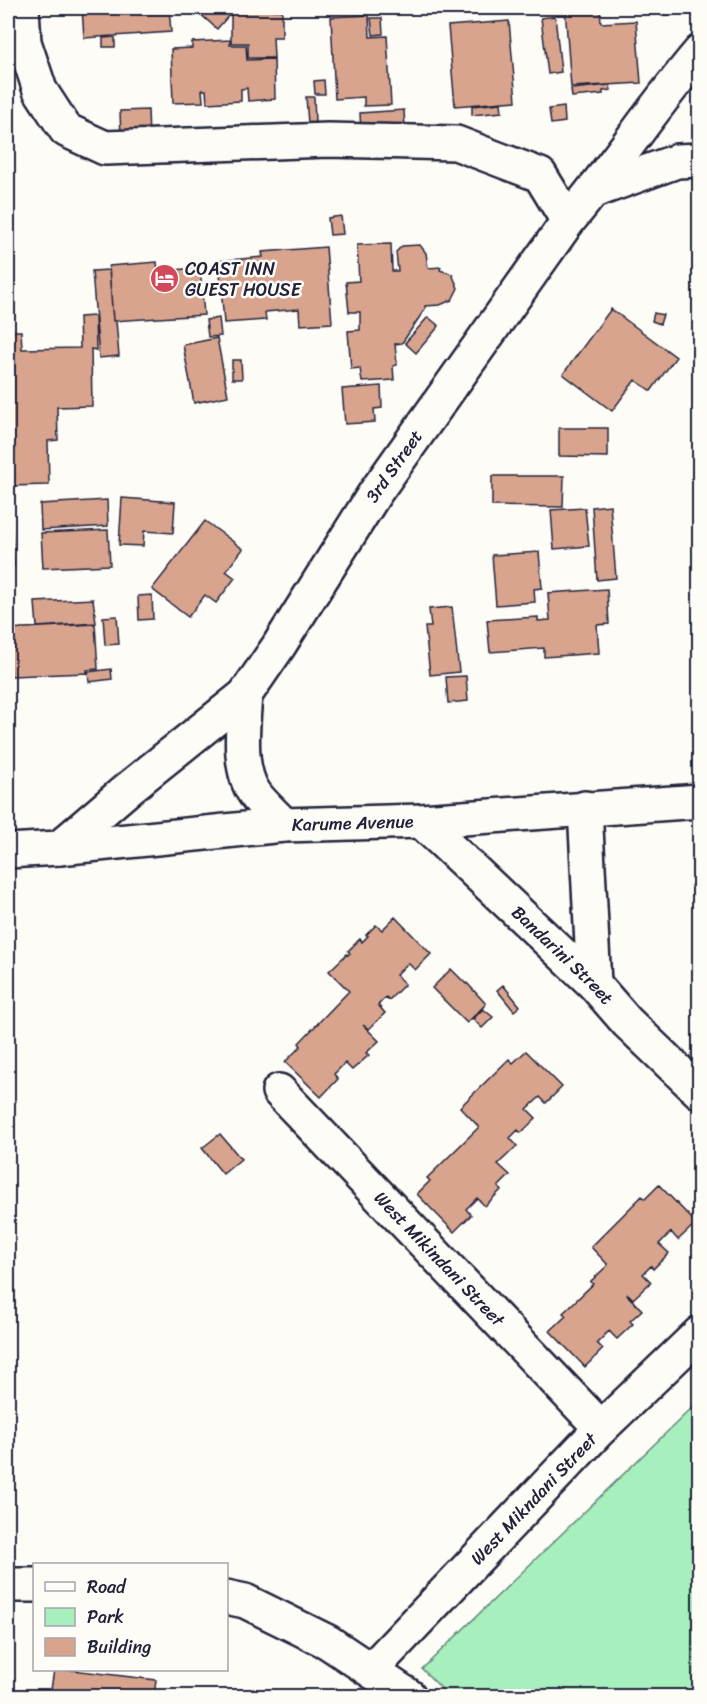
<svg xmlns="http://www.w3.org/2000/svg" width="707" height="1704" viewBox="0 0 707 1704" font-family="Sriracha,sans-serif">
<rect width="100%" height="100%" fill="#fdfcf7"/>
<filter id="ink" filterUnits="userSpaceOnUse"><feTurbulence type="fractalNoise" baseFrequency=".0167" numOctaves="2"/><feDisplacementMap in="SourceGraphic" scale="12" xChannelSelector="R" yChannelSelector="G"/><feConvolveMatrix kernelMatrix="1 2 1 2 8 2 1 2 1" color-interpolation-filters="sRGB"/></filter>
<g filter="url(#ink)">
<!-- green -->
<path fill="#a7efbd" stroke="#64887c" stroke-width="1.5" d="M699,1401v295h-250l-27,-27z"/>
<!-- building -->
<path fill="#d8a48e" stroke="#22223b" stroke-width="1.5" d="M82,8h87l2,24 -87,6z
M201,8h29v6l-13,15 -20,-18z
M231,8h41l1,2h9v27h-9l1,21h-26v-15h-17z
M477,8h51l1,2 -52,4z
M565,8h35l1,15 35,-2 5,62 -70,4z
M652,8h29v6l-18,1 -1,-5 -10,1z
M369,15l1,22 17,-1 4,69 -27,1v-9l-29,2 -4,-82z
M555,16l6,56 -13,2 -7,-56z
M371,18h11l1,16 -10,1z
M509,21l7,80 -61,5 -7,-80z
M115,37v10h-12v-9z
M230,40v5h16l1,15 27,-1 1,40 -27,2 -1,-13 -6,1v12l-34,2 -1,-13h-4l1,12 -30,1 -2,-54 21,-1v-6z
M324,80l1,14h-10l-1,-13z
M610,85l1,5 -8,1v3l-31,3 -1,-8z
M306,97h8l1,26h-7z
M501,103l1,9 -30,3v-9z
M564,107l1,15 -14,2 -2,-15z
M148,110l1,27h-28l-1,-26z
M404,110l1,19 -44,3 -1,-19z
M341,216l2,18 -13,1 -2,-17z
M391,244l1,27h6l-2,-19 6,-6 18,-1 6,8 2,15 13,-1 -1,3 12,4 6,14 -6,12 -12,5 -15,1v3l-23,34 -7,1 2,21 -4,1 1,14 -32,2 -2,-14 -9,1 -3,-38 12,-1v-18h-11l-3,-30 13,-1 -2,-36z
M326,247l6,76 -32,2 -1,-16 -34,3 1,8 -42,3 -5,-62 44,-4 -1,-5z
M157,262l1,9 42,-3 4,47 -91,6 -4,-55z
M109,270l4,51h3l3,35 -20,2 -7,-87z
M611,309l65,48 -25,34 -16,-11 -23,31 -49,-37z
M654,313l9,2 -3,9 -8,-3z
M95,316l1,34 -5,-1 1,57 -35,1 1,33 -10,1 1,44 -41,1v-155h13l1,18 58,-1 -1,-31z
M428,317l11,9 -23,27 -11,-10z
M219,318l2,18 -13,1 -2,-17z
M217,338l11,58 -34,7 -11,-58z
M232,360h9l1,19h-10z
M381,386l1,22 -8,1 1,13 -30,2 -3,-35z
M559,428h49v29l-49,-1z
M492,476h72l-1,31 -71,-1z
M8,497h1l5,69h-6z
M122,498l53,4 -2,31 -29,-2 -1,15 -24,-1z
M107,500l1,26 -67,4 -1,-26z
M610,505l6,73 -19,2 -5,-73z
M585,508l4,38 -35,3 -3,-39z
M205,521l38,28 -17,22 9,7 -19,25 -11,-8 -17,22 -36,-28z
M108,530l2,35 -67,3 -2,-35z
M539,552l3,36 -8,1 1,13 -39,3 -4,-50z
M607,589l2,35 -12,1 2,28 -55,4v-9l-54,4 -3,-32 51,-3v4l12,-1 -2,-27z
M152,595l1,24 -14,1 -1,-24z
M93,599l3,24 -59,4 -2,-25z
M452,607l7,65 -29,3 -5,-48h6l-2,-18z
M117,616l2,28 -14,1 -2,-28z
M95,624l3,45 -11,1v3l-76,3 -3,-47z
M111,669l1,10 -23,3 -1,-10z
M466,676l2,25 -20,2 -2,-26z
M395,917l36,37 -16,16 -7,-7 -12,12 9,9 -16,16 -3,-3 -8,8 7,8 -16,16 -6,-4 16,16 -13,12 3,2 -17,15 -7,-7 -11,11 4,5 -17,18 -36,-35 16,-16 -2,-3 50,-52 -20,-20 18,-17 1,1 2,-2 -2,-2 12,-12 2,3 6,-6 -2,-1 10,-10 6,5z
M451,969l15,15 1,-1 19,21 -19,19 -35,-35z
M503,985l17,21 -6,5 -17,-21z
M483,1009l10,8 -11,11 -9,-9z
M526,1051l36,36 -16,16 -6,-6 -13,12 9,9 -15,15 -3,-3 -8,8 7,8 -19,18 12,11 -12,12 3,3 -16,16 -8,-8 -11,11 5,6 -17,17 -37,-38 13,-13 -3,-3 52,-51 -19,-20 49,-48 4,4z
M220,1134l21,25 -18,15 -21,-26z
M659,1185l37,38 -18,17 -7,-8 -12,12 10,9 -16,16 -2,-3 -8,8 8,8 -18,17 -5,-5 -1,1 15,15 -12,11 3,3 -16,15 -8,-8 -12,12 6,6 -18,18 -35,-36 16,-15 -3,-3 30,-29 -3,-2 18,-17 -17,-18 51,-51 3,3z
M54,1670h18l84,10 -2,16h-104z"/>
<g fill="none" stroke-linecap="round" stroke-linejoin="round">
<defs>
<g id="minor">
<path d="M22,8l2,34 16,48 26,40 39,18 223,-8 128,3 84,32 28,46"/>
<path d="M594,191l83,-30 23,-1"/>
<path d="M245,695c-2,29 -8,74 10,99 8,11 20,21 29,31"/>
<path d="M585,808l9,176"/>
<path id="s1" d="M421,821l173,163 33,38 73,70"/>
<path id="s2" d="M59,848l70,-60 116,-93 33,-48 97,-154 193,-272c46,-54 85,-114 132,-169"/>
<path id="s3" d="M279,1091l322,337"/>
<path d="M8,1585h26"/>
<path d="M226,1597l19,4 83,41 81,54"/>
<path id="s4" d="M371,1670l230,-242 99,-95"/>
</g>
<g id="major">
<path id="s5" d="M8,851l51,-3 225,-23 137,-4 279,-20"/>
</g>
</defs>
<!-- minor casing -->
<use href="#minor" stroke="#22223b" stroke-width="38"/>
<!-- major casing -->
<use href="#major" stroke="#22223b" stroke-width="38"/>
<!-- minor -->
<use href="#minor" stroke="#fdfcf7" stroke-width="33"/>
<!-- major -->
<use href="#major" stroke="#fdfcf7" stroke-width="33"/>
</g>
</g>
<!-- icons -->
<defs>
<symbol id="hotel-disc" viewBox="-11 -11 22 22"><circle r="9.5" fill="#d1495b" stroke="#fdfcf7"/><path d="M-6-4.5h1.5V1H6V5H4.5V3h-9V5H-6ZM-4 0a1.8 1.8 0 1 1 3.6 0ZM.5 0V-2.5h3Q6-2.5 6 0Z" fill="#fff"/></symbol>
</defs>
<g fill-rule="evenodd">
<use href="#hotel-disc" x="148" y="262" width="33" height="33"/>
</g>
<g text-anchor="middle" stroke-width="5" stroke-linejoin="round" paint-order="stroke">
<!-- poi labels -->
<g font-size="18" fill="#22223b" stroke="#fdfcf7" text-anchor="start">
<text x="185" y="275">COAST INN<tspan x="185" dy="21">GUEST HOUSE</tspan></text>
</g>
<!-- street labels -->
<g font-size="18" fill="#22223b" stroke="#fdfcf7">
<text dy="6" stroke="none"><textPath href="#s2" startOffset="514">3rd Street</textPath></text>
<text dy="6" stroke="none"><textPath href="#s5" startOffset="346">Karume Avenue</textPath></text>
<text dy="6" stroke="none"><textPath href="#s1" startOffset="195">Bandarini Street</textPath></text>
<text dy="6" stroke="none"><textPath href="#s3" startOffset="232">West Mikindani Street</textPath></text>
<text dy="6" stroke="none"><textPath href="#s4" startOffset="236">West Mikndani Street</textPath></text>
</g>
</g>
<!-- margin -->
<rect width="707" height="1704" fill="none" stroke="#fdfcf7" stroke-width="30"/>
<rect x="15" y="15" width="677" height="1674" fill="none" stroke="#22223b" stroke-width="2" filter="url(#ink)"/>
<!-- legend -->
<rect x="33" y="1563" width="195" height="108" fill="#fdfcf7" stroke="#a5a5ac" stroke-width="1.5"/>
<rect x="45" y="1582" width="30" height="9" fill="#fdfcf7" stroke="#a5a5ac" stroke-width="1.5"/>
<text x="87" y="1593" font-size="18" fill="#22223b">Road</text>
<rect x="45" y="1608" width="30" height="18" fill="#a7efbd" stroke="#a5a5ac" stroke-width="1.5"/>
<text x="87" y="1623" font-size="18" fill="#22223b">Park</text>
<rect x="45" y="1638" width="30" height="18" fill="#d8a48e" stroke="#a5a5ac" stroke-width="1.5"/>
<text x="87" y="1653" font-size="18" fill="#22223b">Building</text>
</svg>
